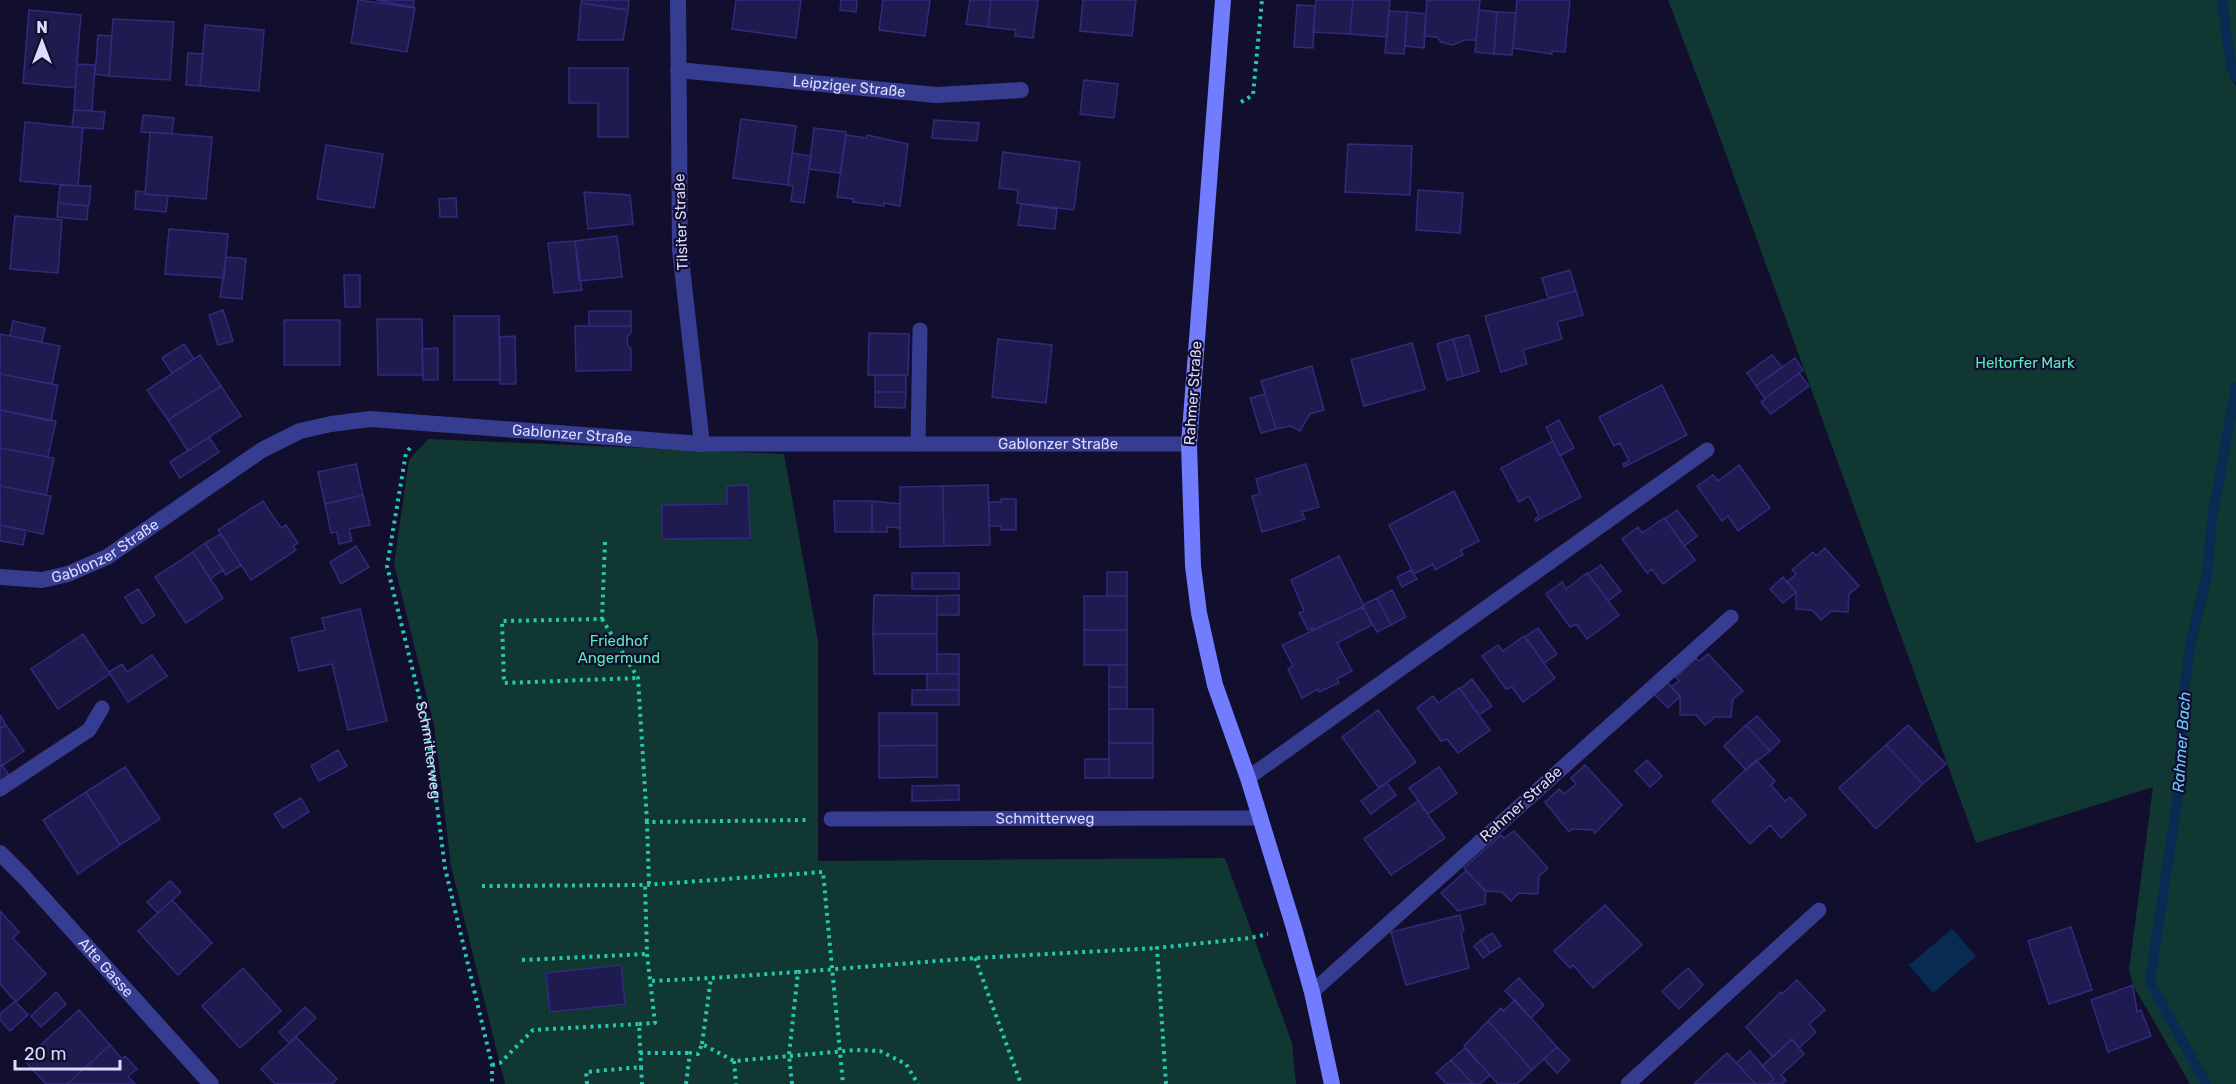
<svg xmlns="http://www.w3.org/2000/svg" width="2236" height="1084" viewBox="0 0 2236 1084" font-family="Rubik,sans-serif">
<rect width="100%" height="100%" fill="#110f2d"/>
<!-- green -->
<path fill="#113732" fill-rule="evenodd" d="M1668,0h550l9,67 9,19v998h-46l-57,-99 -4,-15 24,-183 -177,56 -261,-719zM2202,601l-9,40 -7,83 -7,30c-3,-50 7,-102 18,-151zM2162,886l-1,44 -7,51 7,13 -1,13 -14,-25z
M2222,0h14v67z
M428,439l356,15 34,187v220l407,-3 67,185 4,41h-791l-54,-218 -17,-141 -40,-161 15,-104z"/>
<!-- water -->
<path fill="#082b53" d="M1952,929l24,27 -43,37 -24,-28z"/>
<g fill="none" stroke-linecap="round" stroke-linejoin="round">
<!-- stream -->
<path stroke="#082b53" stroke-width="10" d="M2222,0l9,66 5,11
M2206,1084l-56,-102 30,-202 3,-82 8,-57 16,-66 5,-56 24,-132"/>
</g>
<!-- building -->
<path fill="#1f1a4f" stroke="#322a7d" stroke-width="1.5" d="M358,0l57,8 -8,44 -56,-9z
M376,0h38l-1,7z
M582,0h47l-1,10 -47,-7z
M736,0h65l-5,38 -64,-9z
M841,0h16l-1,12 -16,-2z
M883,0h47l-5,36 -46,-6z
M970,0h21l-3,27 -22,-3z
M991,0h47l-5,38 -18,-2 1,-6 -28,-3z
M1083,0h53l-4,36 -52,-5z
M1316,0h37l-3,34 -37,-2z
M1353,0h37l-3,37 -37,-3z
M1427,0h53l-4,40h-12l-11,5 -12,-3 -4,-5 -13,-1z
M1517,0h53l-5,52 -13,-1v3l-39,-6z
M581,3l47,7 -5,30h-45z
M1297,5l18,1 -2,42 -19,-1z
M29,10l52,5 -6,73 -52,-5z
M1479,10l18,2 -3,42 -19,-2z
M1389,11l18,1 -3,42 -19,-1z
M1407,12l19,2 -2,34 -19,-2z
M1497,12l19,1 -4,42 -18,-1z
M113,19l61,3 -4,58 -61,-4z
M205,25l59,5 -5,61 -59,-5z
M98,35l14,1 -3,40 -14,-2z
M188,53l15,1 -3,32 -14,-1z
M77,64l18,1 -3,46 -18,-1z
M569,68h59v69h-30v-34h-29z
M1084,80l34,4 -4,34 -34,-4z
M74,110l31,2 -2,17 -31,-2z
M143,115l31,3 -2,16 -31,-2z
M741,119l55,7 -8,59 -55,-7z
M934,120l45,3 -2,18 -45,-3z
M25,122l58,6 -5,58 -58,-5z
M814,128l32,4 -6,41 -31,-4z
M150,132l62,5 -6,62 -61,-5z
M846,135l21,3v-3l41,9 -8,62 -16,-3v3l-31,-4v-3l-16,-2z
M1348,144l64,2 -2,49 -65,-3z
M326,145l57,9 -9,54 -57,-9z
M1003,152l77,10 -6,48 -57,-7 1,-13 -19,-2z
M792,153l19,3 -7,47 -13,-2 2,-15 -5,-1z
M60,185l31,1 -2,20 -31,-3z
M1418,190l45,3 -3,40 -44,-3z
M136,191l9,1v2l23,2 -2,16 -31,-3z
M584,192l46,3 3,29 -45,5z
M456,198l1,19h-17l-1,-18z
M58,203l30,3 -1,14 -30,-3z
M1021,204l36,5 -2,20 -37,-4z
M15,216l47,4 -4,53 -48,-4z
M169,229l59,5 -4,44 -59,-4z
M617,236l5,41 -43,4 -4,-40z
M575,241l7,49 -28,3 -6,-50z
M226,257l20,2 -4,40 -22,-2z
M1570,270l6,21 -28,7 -6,-20z
M344,275h16v32h-15z
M1576,291l7,24 -26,7 5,17 -39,11 4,14 -26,8 -16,-56z
M223,310l10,31 -15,4 -9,-30z
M589,311h42v15h-42z
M454,316h45l1,64h-46z
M377,319h45l1,56h-45z
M284,320h56v45h-56z
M13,321l32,7 -3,14 -32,-6z
M575,326h56v7l-4,4 1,9 3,3v21l-55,1z
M869,333l40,1 -1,41h-40z
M0,334l60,12 -8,38 -52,-10z
M1469,335l10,36 -16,5 -10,-37z
M515,336l1,48h-16v-47z
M998,339l54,6 -6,58 -54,-6z
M1453,339l10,37 -16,4 -10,-36z
M1412,343l13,46 -61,17 -13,-46z
M184,344l10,15 -22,14 -10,-15z
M438,348v32h-15l-1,-31z
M200,355l21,31 -53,34 -21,-30z
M1772,355l10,12 -26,19 -9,-13z
M1795,358l8,12 -38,29 -9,-13z
M1312,366l12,44 -14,4 -10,17 -9,-5 -15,3 -15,-48z
M1799,373l10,13 -38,28 -10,-12z
M0,374l58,11 -7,36 -51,-11z
M875,375h31v17h-31z
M1662,385l25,50 -63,32 -1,-3 6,-3 -9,-18 -6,3 -15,-29z
M221,386l20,30 -53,35 -20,-31z
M875,392h31l-1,16 -30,-1z
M1265,394l11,35 -15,4 -11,-35z
M0,410l56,11 -8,36 -48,-9z
M1559,420l15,28 -14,8 -14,-29z
M209,437l10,15 -39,26 -10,-16z
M1553,441l28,56 -45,24 -1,-2 4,-3 -10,-20 -10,6 -18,-34z
M0,448l54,10 -8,37 -46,-9z
M356,464l7,31 -38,9 -7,-32z
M1306,464l13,43 -17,5 3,7 -43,13 -10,-36 8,-2 -4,-15z
M1739,465l31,43 -32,23 -10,-15 -6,5 -25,-35 16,-11 5,6z
M748,485l2,53 -88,1v-34l65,-1v-18z
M988,485l2,60 -46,1 -1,-60z
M0,486l51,10 -8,38 -43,-9z
M943,486l1,60 -44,1v-60z
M1454,491l25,50 -18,9 2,5 -28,15 -2,-6 -19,10 -25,-49z
M363,495l7,30 -21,4 3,12 -13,3 -2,-12 -6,1 -6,-29z
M1001,499h15v31h-15v-4h-12v-24h12z
M263,501l18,27 5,-3 12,18 -5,3 3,4 -45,30 -33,-50z
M834,501h38v31h-37z
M872,501l28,3v24l-13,-1v5h-15z
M1677,510l20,26 -13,10 -19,-27z
M1664,518l31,42 -32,24 -11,-15 -5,4 -25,-34 16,-12 4,6z
M0,525l26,5 -3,15 -23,-4z
M221,534l20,31 -15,10 -21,-32z
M205,543l18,27 -13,9 -17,-27z
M356,546l13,21 -28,17 -11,-22z
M1825,548l34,38 -10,8 -1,18 -17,-1 -10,9 -9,-10 -16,-1v-17l-9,-10 9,-8 -4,-4 21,-18 3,4z
M193,552l30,46 -37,25 -31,-46z
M1339,556l25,50 -50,24 -1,-2 -5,2 -9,-17 5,-2 -13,-31z
M1601,565l20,26 -13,10 -20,-27z
M1411,570l6,9 -15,8 -5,-10z
M1107,572h20v24h-20z
M912,573h47v16h-47z
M1587,573l32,42 -32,24 -11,-15 -6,3 -24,-33 16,-12 4,7z
M1783,577l13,15 -13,11 -13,-14z
M138,589l17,26 -13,9 -17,-27z
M1392,590l14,27 -15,8 -14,-27z
M874,595l63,1v38h-64z
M959,595v20h-22v-19z
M1084,596h43v34h-43z
M1377,598l14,27 -14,7 -14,-25 1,-3z
M1363,607l9,18 -35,18 15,28 -15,8 2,4 -20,9 -1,-3 -16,9 -14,-29 5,-3 -11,-21z
M360,609l27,112 -39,9 -16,-66 -33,7 -8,-33 34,-8 -3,-12z
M1538,628l19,26 -13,9 -19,-26z
M1084,630h43v35h-43z
M83,634l27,40 -52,35 -27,-40z
M873,634h64v40h-63z
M1524,636l31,42 -32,24 -11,-15 -6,2 -24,-33 16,-11 5,6z
M937,654h22v20h-22z
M1708,654l35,37 -10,8 -2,18h-16l-10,8 -9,-10h-16v-19l-9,-9 8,-6 -3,-4 20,-19 3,3z
M152,655l15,21 -39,26 -19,-30 13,-8 5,8z
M1109,665h18v22h-18z
M927,674h32v16h-32z
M1472,679l20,27 -13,9 -19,-26z
M1667,682l13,14 -12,12 -14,-14z
M1109,687h18v22h-18z
M1459,688l31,42 -32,23 -11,-14 -6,2 -24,-33 16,-12 5,7z
M912,690h47v15h-47z
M1109,709h44v34h-44z
M1378,710l38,52 -37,26 -37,-51z
M879,713h58v32l-58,1z
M0,715l6,10 -6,4z
M1757,716l23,25 -10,10 -24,-26z
M6,725l18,26 -24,16v-38z
M1746,725l24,26 -24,19 -22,-24z
M1908,725l38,39 -23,20 -37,-39z
M1109,743h44v35h-44z
M937,745v32l-58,1v-32z
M1886,745l37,39 -47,45 -37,-41z
M338,750l9,16 -28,15 -8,-15z
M1085,759h24v19h-24z
M1647,760l15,16 -12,11 -15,-16z
M1756,760l19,21 -4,4 14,16 5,-4 16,18 -25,23 -11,-13 -20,19 -38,-43z
M2,765l9,13 -11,8v-19z
M1585,765l37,40 -27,28 -2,-3 -21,-1 -3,3 -24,-30 14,-13 5,5 12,-10 -5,-6z
M125,767l35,52 -40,26 -34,-53z
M1439,767l18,26 -29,21 -19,-26z
M1387,783l9,12 -25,19 -10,-13z
M959,785v15l-47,1v-15z
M86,792l34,53 -42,29 -35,-54z
M301,798l8,14 -26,16 -9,-14z
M1418,801l27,37 -54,37 -27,-36z
M1514,831l34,37 -9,8 -1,18 -19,-1 -8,8 -9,-9 -17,-1 -21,-23 37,-33 3,3z
M1466,871l20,20 -1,13 -27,7 -17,-18z
M170,881l11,11 -23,21 -11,-11z
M172,900l40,43 -34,32 -40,-44z
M1605,905l37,40 -49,43 -20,-23 -3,3 -16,-17z
M0,911l19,21 -6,6 33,36 -30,28 -16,-18z
M1460,915l4,16 -3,2 8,35 -63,17 -15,-53z
M2071,927l21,63 -43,14 -21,-63z
M1492,933l9,13 -11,7 -9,-13z
M1481,940l9,13 -7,5 -9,-12z
M621,965l4,39 -75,8 -4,-39z
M243,968l38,43 -41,37 -38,-42z
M1688,968l15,17 -24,24 -17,-18z
M1519,978l25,27 -13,13 -26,-27z
M1797,980l28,30 -16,14 7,8 -17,16 -7,-9 -19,18 -27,-30 35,-35 1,2z
M2133,985l4,27 4,-2 10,26 -43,16 -17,-52z
M56,992l10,12 -25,23 -10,-11z
M1515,1000l42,47 -25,23 -44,-49 13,-13 2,3z
M15,1001l13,14 -18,16 -10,-11v-6z
M305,1007l11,11 -27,25 -10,-11z
M79,1010l31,35 -43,39h-21l-22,-24z
M1488,1021l44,49 -15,14h-19l-34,-38z
M296,1037l41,42 -5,5h-57l-14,-15z
M1792,1039l12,15 -23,21 5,5 -4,4h-14l6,-5 -12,-13z
M110,1045l12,14 3,-3 12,13 -9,7 7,8h-68z
M1557,1047l13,13 -13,13 -13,-14z
M1465,1048l25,27 -10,9h-7l-22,-24z
M1750,1051l24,28 -6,5h-12l-20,-21z
M1727,1053l29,31h-62z
M1451,1060l22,24h-26l-11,-11z"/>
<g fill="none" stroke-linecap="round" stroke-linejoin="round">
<!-- path -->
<g stroke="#26c8ae" stroke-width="4" stroke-dasharray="3 4.5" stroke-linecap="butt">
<path d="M1241,102l12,-7 9,-95"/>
<path id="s1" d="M410,448l-4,5 -19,113 40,162 18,140 47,197v19"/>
<path d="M605,542l-3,77 -100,2 2,62 134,-5"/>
<path d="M602,619l36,59 9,144"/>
<path d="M649,884l-2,-62 159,-2"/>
<path d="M482,886l163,-1 178,-13 20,212"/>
<path d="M975,958l46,126"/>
<path d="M522,960l125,-6"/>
<path d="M652,981l59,-3"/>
<path d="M639,1024l16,-1 -8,-69 -2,-69"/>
<path d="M702,1044l9,-66 87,-6"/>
<path d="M640,1053h50"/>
<path d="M734,1061l2,23"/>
<path d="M492,1065l8,-2 33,-33 106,-6 2,43"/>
<path d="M587,1084l-1,-12 55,-5 1,17"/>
<path d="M686,1084l4,-31 8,1 4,-10 32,17 122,-11 24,1 26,13 12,20"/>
<path d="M792,1084l-3,-29 9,-83 177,-14 182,-10"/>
<path d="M1166,1084l-9,-136 93,-10 18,-4"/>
</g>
<!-- service -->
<g stroke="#363c8f" stroke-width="15">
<path id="s2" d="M702,444h487"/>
<path d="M918,444l2,-114"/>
<path d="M1248,778l459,-328"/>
<path d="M0,789l89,-59 13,-22"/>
<path id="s3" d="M831,819l429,-1"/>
<path d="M1312,992l419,-375"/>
<path d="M1628,1084l191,-174"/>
</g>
<!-- minor -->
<g stroke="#363c8f" stroke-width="16">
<path id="s4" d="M678,70l258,25 85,-5"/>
<path id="s5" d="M0,577l42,3 26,-6 39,-17 155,-107 38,-19 31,-7 39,-5 332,25 -22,-194 -2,-250"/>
<path id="s6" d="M0,853l25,25 186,206"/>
</g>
<!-- secondary -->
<path stroke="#727cff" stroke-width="16" d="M1223,0l-34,444 4,122 6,47 16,72 33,93 46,150 18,64 20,92"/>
</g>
<g text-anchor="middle" stroke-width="4.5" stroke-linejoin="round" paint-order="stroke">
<!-- street labels -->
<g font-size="15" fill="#dcdbff" stroke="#110f2d">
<text dy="5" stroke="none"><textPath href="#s4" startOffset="172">Leipziger Straße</textPath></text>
<text transform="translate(681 222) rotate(-92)" y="5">Tilsiter Straße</text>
<text transform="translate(1193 393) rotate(-86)" y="5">Rahmer Straße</text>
<text dy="5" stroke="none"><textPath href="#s5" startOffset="616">Gablonzer Straße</textPath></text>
<text dy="5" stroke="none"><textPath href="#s2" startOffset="356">Gablonzer Straße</textPath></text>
<text dy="5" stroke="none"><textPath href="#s5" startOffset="112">Gablonzer Straße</textPath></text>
<text dy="5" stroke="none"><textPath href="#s1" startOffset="310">Schmitterweg</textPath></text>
<text transform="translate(1521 804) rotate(-42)" y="5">Rahmer Straße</text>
<text dy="5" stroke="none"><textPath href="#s3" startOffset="214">Schmitterweg</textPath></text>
<text dy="5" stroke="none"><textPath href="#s6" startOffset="156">Alte Gasse</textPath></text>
</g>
<!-- park labels -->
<g font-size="15" fill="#5ceab9" stroke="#110f2d">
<text x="2025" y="368">Heltorfer Mark</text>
<text x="619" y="646">Friedhof<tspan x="619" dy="17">Angermund</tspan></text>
</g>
<!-- water labels -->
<g font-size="16" font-style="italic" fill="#69c8ff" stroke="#110f2d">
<text transform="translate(2181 742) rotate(-86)" y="6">Rahmer Bach</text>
</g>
</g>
<!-- north arrow -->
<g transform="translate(42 42)" stroke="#110f2d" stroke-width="4.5" paint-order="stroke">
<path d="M0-4.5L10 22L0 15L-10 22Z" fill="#dcdbff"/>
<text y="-9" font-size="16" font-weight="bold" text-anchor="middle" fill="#dcdbff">N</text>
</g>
<!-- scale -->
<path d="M15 1060v9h105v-9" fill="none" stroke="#dcdbff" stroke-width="3"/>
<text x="24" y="1060" font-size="18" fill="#dcdbff" stroke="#110f2d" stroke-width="4.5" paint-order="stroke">20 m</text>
</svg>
